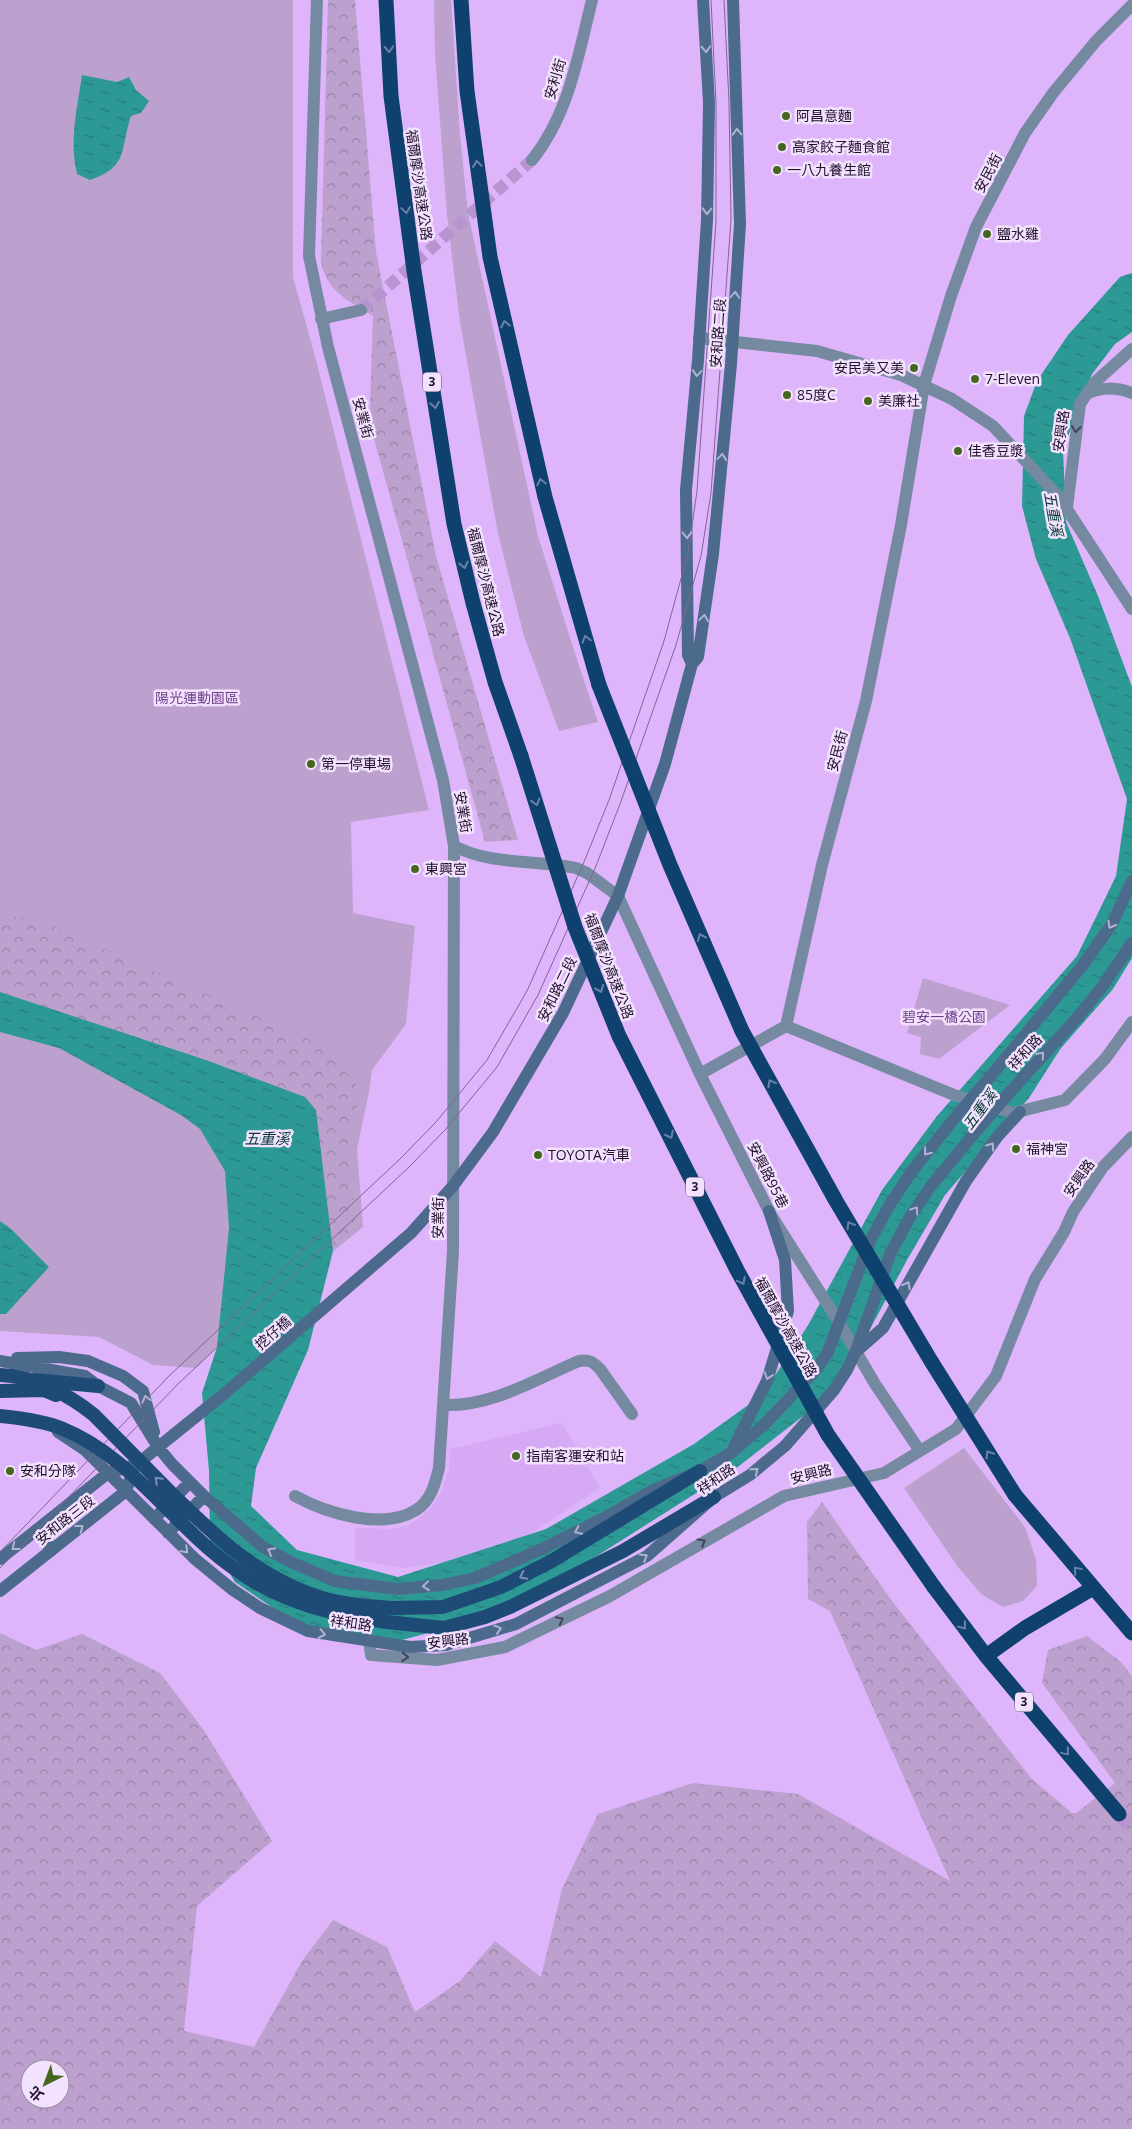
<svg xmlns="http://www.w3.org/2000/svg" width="1132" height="2129" viewBox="0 0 1132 2129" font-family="'Open Sans','Noto Sans TC',sans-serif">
<defs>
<pattern id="forest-crowns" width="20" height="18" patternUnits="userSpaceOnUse" patternTransform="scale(1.25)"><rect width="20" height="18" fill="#bca1cf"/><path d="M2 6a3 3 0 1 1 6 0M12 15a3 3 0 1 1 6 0" fill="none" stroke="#9882a8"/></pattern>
<pattern id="water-ripples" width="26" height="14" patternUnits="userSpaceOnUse" patternTransform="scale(1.25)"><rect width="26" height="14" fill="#2d9995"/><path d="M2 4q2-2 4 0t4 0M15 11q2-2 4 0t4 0" fill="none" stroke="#267b7a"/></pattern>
</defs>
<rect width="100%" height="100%" fill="#deb5fb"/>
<!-- built -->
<path fill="#d5a9f4" d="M562,1423l38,65 -68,45 -85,29 -43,6 -49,-8v-32l39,1 14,-4 13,-8 11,-10 9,-15 8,-23 1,-20z"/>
<!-- green -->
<path fill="#bca1cf" d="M0,0h293v277l22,79 114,454 -78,12 2,91 62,13 -9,98 -34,46 -3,22 -12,57 6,78 -146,120 -21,21 -43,-3 -54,-28 -99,-6z
M434,0h17l9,135 8,78 70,323 41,130 19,56 -39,9 -35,-95 -26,-102 -38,-212 -13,-107 -12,-161z
M923,978l87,27 -71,54 -19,-5 1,-17 -14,-4z
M964,1448l61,79 11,32 1,27 -14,15 -20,6 -22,-13 -23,-27 -54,-79z"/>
<!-- forest -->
<path fill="url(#forest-crowns)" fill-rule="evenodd" d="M328,0h27l21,252 60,304 82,284 -33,2 -112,-407 -3,-28 3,-91c-25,-16 -46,-23 -52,-55z
M0,915l37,4 271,120 25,19 28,32 -13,59 8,83 -23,19 -17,-141 -110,-50 -206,-68z
M822,1502l70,99 140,178 40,34h4l39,-30 -73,-100 6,-33 39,-14 34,26 11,14v453h-1132v-496l36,17 46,-16 78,39 43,56 69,112 -75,65 -13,125 70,16 48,-86 31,-41 54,27 28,65 45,-31 35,-40 46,36 21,-88 36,-75 95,-31 105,11 152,87 -120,-270 -22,-12 -1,-77zM30,2069h30v30h-30z"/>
<!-- water -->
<path fill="url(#water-ripples)" d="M82,75l35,7 12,-5 7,13 13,11 -8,12 -10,3c-11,33 -2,51 -41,64l-13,-6c-8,-33 0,-65 5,-99z
M1132,273v59l-17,12 -23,30 -29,75 3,73 32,74 34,91v271l-19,31 -52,59 -32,50 -84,97 -38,65 -69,129 -99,77 -229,145 -123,33 -80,-13 -72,-49 -25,-41 -1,-70 -7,-78 15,-46 12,-119 -4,-57 -25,-42 -19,-14 -122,-67 -59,-16v-40l206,68 99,37 11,13 17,141 -25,99 -52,118 -5,38 46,44 101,27 148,-48 148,-85 68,-49 45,-68 75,-137 55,-74 140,-160 39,-80 11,-77 -57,-161 -34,-79 -14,-53 2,-90 13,-35 31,-46 52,-58z
M0,1221l10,7 39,39 -43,47h-6z"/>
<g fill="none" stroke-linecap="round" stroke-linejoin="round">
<!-- minor-tunnel -->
<path stroke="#b894d1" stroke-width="12" stroke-dasharray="12 6" stroke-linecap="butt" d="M361,310l171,-150"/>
<!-- motorway-tunnel -->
<path stroke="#b894d1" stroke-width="15" stroke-dasharray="15 8" stroke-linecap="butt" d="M1119,1814l13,14"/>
<!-- minor -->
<path stroke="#758aa1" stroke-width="12" d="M532,160c37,-46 46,-104 60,-160
M321,319l40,-9
M699,338l118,13 84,24 51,24 41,27 66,71 73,112
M1086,394c17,-7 29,-7 46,-1
M1067,507l13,-103 14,-21 38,-34
M454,846c39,20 80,13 122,22l11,5 31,23 82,178 71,141 69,109 35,60 45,67
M786,1026l168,69 59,18 52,-13 40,-41 27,-37
M700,1074l86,-48 36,-161 44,-164 35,-176 23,-140 27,-89 25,-69 49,-94 28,-40 43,-52 36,-36
M443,1405c49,2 93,-26 136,-44 10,-2 14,1 21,8l32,45
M295,1496c31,17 88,35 121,14 15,-9 19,-26 23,-42l14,-217 1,-405 -11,-66 -115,-433 -19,-91 8,-256
M369,1640l2,15 66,5 68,-13 105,-51 174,-100 100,-23 72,-44 40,-53 39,-97 29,-47 9,-20 30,-45 29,-30"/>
<!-- secondary -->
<path stroke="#4c6b8c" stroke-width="12" d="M692,664l-4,-9 -2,-165 12,-130 9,-140 2,-117 -6,-103
M990,1077l93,-112 29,-41 20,-43
M1010,1092l67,-74 25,-31 30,-44
M858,1350l25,-22 83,-147 31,-44 23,-25
M17,1358l42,-1 29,4 35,15 20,15 11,41
M0,1361l85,15 13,10 33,17 27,44 14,17 32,32 59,51 30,16 42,18 63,8 44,-4 33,-7 67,-29 64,-32 47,-27 47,-19 31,-18 33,-28 51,-54 12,-17 44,-115 18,-33 23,-35 46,-57
M58,1432l27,18 110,109 38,31 27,18 48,23 102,16 36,-2 70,-21 131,-68 67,-59 36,-22 35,-29 49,-56 13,-20 9,-19 35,-99 19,-35 21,-31 46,-56
M734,1447l33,-66 21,-70 -3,-51 -16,-49
M154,1519l36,-37
M36,1530l16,20
M168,1533l36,-37
M0,1559l108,-86 28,-8 88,-71 187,-161 42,-47 40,-54 70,-119 55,-117 47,-132 27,-100 6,-7 15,-103 18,-190 9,-140 -7,-224
M0,1591l126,-100 9,-25"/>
<!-- trunk -->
<path stroke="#1e4a76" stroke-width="14" d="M34,1380l64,6
M0,1391l44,-1 12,5
M393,1608l50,-1 58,-20 49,-25 150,-91
M387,1622l57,6 41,-11 25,-10 113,-56 91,-54"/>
<!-- motorway -->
<path stroke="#0f416f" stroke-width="15" d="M386,0l5,96 23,175 40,253 19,79 22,79 26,74
M461,0l6,91 23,166 55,240 54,188
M1015,1495l117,138
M934,1587l52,69 133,158
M986,1656l39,-28 68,-40"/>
<!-- tram -->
<path stroke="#816595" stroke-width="1" d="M0,1552l169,-176 232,-218 35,-36 51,-62 40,-69 57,-129 25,-62 55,-159 24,-88 9,-62 19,-269v-119l-5,-103
M0,1568l178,-184 231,-217 36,-37 52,-63 41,-72 58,-129 24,-62 56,-159 25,-89 10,-63 20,-273 -2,-118 -5,-102"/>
<!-- secondary-bridge -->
<path stroke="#4c6b8c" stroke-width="12" d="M958,1114l32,-37
M977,1130l33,-38"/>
<!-- trunk-bridge -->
<path stroke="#1e4a76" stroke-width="14" d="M0,1375c34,1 68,19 94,40 26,26 52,53 78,79 43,42 80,78 138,100 26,10 55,12 83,14
M0,1416c20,2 45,5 63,13 71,29 111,98 172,140 47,34 96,45 152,53"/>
<!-- motorway-bridge -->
<path stroke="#0f416f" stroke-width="15" d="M599,685l71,180 72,166 94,170 95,160 84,134
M521,756l54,171 44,109 118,234 91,165 106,152"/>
</g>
<!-- one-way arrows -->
<defs><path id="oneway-chevron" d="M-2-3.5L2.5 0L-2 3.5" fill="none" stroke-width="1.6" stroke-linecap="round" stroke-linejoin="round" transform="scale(1.25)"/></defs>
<g stroke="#6a81a8">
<use href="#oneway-chevron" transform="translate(389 49) rotate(87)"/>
<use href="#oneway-chevron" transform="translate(477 164) rotate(-98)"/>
<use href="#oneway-chevron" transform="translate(406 210) rotate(82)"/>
<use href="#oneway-chevron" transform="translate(505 324) rotate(-103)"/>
<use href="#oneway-chevron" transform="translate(435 405) rotate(81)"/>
<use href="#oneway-chevron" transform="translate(541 482) rotate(-103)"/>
<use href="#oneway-chevron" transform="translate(464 565) rotate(77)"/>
<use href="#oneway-chevron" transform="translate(586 639) rotate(-106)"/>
<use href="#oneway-chevron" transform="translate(536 802) rotate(73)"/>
<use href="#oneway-chevron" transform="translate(701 937) rotate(-114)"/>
<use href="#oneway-chevron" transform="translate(600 989) rotate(68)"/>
<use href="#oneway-chevron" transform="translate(771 1083) rotate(-119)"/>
<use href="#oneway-chevron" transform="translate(670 1135) rotate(63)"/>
<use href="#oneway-chevron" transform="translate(850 1225) rotate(-121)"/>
<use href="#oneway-chevron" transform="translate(742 1281) rotate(62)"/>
<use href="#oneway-chevron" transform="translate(989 1454) rotate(-122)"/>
<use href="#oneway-chevron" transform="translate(1077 1570) rotate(-130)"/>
<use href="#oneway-chevron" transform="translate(963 1626) rotate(53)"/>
<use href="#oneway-chevron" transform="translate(1066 1752) rotate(50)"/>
</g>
<g stroke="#b0b2d0">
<use href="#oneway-chevron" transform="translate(706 49) rotate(87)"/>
<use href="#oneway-chevron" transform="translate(737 132) rotate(-92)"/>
<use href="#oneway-chevron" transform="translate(707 211) rotate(91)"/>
<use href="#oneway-chevron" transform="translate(735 295) rotate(-86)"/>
<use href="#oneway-chevron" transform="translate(697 373) rotate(95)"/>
<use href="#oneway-chevron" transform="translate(722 457) rotate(-85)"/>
<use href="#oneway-chevron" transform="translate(687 535) rotate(89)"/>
<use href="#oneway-chevron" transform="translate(704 618) rotate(-82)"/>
<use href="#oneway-chevron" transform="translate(1111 925) rotate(120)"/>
<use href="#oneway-chevron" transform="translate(1041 1055) rotate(-49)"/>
<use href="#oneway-chevron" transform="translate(991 1146) rotate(-54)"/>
<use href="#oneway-chevron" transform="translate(927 1152) rotate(129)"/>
<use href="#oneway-chevron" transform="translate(915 1210) rotate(-56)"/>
<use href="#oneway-chevron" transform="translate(907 1285) rotate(-61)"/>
<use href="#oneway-chevron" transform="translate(768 1376) rotate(109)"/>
<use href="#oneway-chevron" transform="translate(146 1399) rotate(-105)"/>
<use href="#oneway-chevron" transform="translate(755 1471) rotate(-39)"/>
<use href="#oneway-chevron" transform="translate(80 1528) rotate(-38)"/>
<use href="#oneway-chevron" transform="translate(578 1531) rotate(154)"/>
<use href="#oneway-chevron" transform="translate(15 1547) rotate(142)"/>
<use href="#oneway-chevron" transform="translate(185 1550) rotate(45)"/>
<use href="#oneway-chevron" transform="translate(271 1551) rotate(-152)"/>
<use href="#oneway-chevron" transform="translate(644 1557) rotate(-32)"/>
<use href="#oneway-chevron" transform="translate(426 1586) rotate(174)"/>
<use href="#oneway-chevron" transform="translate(498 1629) rotate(-17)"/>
<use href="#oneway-chevron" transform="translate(322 1634) rotate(12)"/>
</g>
<g stroke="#42415a">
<use href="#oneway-chevron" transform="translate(1076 429) rotate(96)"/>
<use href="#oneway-chevron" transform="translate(702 1542) rotate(-31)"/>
<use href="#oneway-chevron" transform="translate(560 1620) rotate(-26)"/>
<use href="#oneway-chevron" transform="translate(405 1657) rotate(4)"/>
</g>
<g stroke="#7d8eb3">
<use href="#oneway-chevron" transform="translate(158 1480) rotate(-135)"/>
<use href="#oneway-chevron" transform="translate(523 1576) rotate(153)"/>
</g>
<!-- markers -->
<g fill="#44661d" stroke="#f2e2fe" stroke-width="2">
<circle cx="786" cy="116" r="5"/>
<circle cx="782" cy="147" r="5"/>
<circle cx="777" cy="170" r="5"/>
<circle cx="987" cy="234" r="5"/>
<circle cx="914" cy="368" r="5"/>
<circle cx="975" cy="379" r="5"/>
<circle cx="787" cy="395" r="5"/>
<circle cx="868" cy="401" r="5"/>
<circle cx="958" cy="451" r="5"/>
<circle cx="311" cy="764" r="5"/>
<circle cx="415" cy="869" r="5"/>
<circle cx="1016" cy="1149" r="5"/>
<circle cx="538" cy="1155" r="5"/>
<circle cx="516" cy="1456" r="5"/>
<circle cx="10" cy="1471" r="5"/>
</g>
<g text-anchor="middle" stroke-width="5" stroke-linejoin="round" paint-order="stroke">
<!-- shield labels -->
<g fill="#f2e2fe" stroke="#5f4f6a" stroke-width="1">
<rect x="423" y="372.5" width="18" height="19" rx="4"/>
<rect x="686" y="1177.5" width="18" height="19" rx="4"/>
<rect x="1015" y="1692.5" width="18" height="19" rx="4"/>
</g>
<g font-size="12" font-weight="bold" fill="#20102a">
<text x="432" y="386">3</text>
<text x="695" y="1191">3</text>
<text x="1024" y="1706">3</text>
</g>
<!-- street labels -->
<g font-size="14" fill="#20102a" stroke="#f2e2fe">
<text transform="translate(555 79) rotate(-73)" y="5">安利街</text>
<text transform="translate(988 173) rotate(-62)" y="5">安民街</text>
<text transform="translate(419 185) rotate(82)" y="5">福爾摩沙高速公路</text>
<text transform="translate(718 333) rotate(-86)" y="5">安和路二段</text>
<text transform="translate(363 418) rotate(75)" y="5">安業街</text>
<text transform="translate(1061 431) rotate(-82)" y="5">安興路</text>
<text transform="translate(486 582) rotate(76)" y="5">福爾摩沙高速公路</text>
<text transform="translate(837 751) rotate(-75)" y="5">安民街</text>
<text transform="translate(463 812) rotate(81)" y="5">安業街</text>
<text transform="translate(609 966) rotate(69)" y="5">福爾摩沙高速公路</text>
<text transform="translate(557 989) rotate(-64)" y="5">安和路二段</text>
<text transform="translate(1025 1052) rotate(-48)" y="5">祥和路</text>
<text transform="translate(768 1175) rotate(63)" y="5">安興路95巷</text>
<text transform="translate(1079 1178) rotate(-55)" y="5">安興路</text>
<text transform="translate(438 1218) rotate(-89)" y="5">安業街</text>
<text transform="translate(786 1327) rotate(61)" y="5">福爾摩沙高速公路</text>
<text transform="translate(273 1333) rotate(-41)" y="5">挖仔橋</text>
<text transform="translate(811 1474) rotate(-14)" y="5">安興路</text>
<text transform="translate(716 1479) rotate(-34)" y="5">祥和路</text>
<text transform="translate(65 1520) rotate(-38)" y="5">安和路三段</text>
<text transform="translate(351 1623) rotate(8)" y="5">祥和路</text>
<text transform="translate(448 1641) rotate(-7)" y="5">安興路</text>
</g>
<!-- poi labels -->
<g font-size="14" fill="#20102a" stroke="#f2e2fe" text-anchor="start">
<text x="796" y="121">阿昌意麵</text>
<text x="792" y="152">高家餃子麵食館</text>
<text x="787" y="175">一八九養生館</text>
<text x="997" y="239">鹽水雞</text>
<text x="904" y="373" text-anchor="end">安民美又美</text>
<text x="985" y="384">7-Eleven</text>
<text x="797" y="400">85度C</text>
<text x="878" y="406">美廉社</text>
<text x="968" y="456">佳香豆漿</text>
<text x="321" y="769">第一停車場</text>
<text x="425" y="874">東興宮</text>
<text x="1026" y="1154">福神宮</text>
<text x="548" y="1160">TOYOTA汽車</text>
<text x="526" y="1461">指南客運安和站</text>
<text x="20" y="1476">安和分隊</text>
</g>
<!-- park labels -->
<g font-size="14" fill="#6e3f8a" stroke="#f2e2fe">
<text x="197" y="703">陽光運動園區</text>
<text x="944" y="1022">碧安一橋公園</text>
</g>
<!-- water labels -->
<g font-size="15" font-style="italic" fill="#063836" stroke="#f2e2fe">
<text transform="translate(1053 514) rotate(80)" y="5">五重溪</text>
<text transform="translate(980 1110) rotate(-53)" y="5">五重溪</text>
<text x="267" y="1144">五重溪</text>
</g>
</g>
<!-- north arrow -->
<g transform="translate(45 2084) rotate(222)"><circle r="24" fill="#f2e2fe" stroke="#9e8ea9"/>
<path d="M0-4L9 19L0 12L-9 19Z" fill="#44661d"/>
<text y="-8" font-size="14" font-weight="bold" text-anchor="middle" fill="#20102a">北</text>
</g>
</svg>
